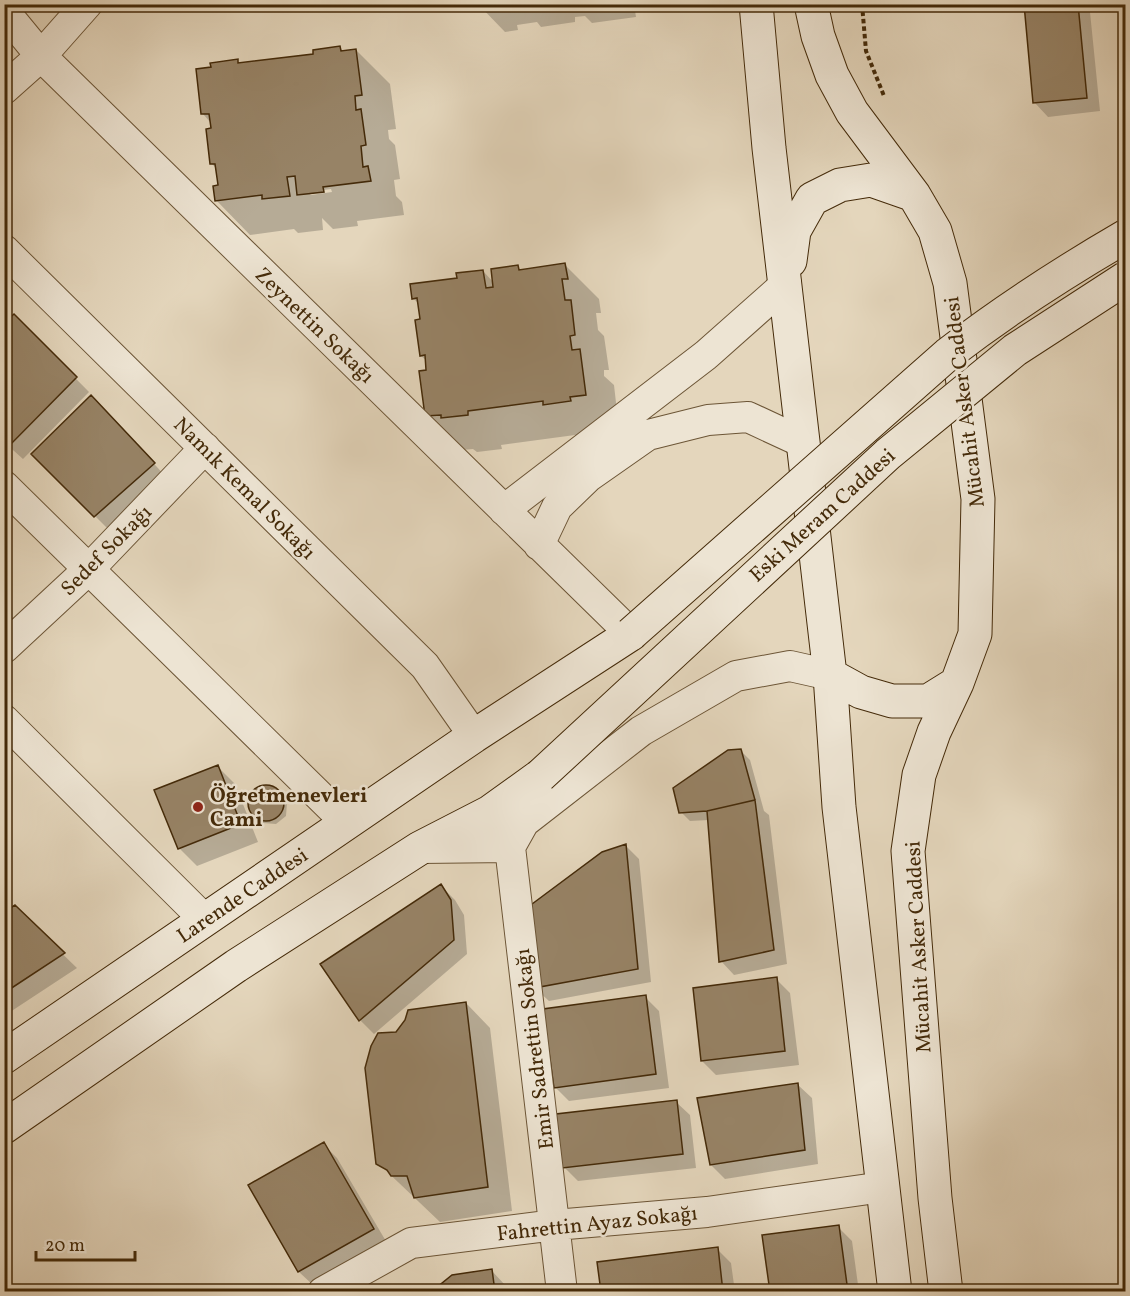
<svg xmlns="http://www.w3.org/2000/svg" width="1130" height="1296" viewBox="0 0 1130 1296" font-family="Vollkorn,serif">
<rect width="100%" height="100%" fill="#e4d6bc"/>
<filter id="stains"><feTurbulence type="fractalNoise" baseFrequency=".00333" numOctaves="4"/><feColorMatrix values="0 0 0 0 .2 0 0 0 0 .09 0 0 0 0 .02 0 0 0 .5 -.17"/></filter>
<radialGradient id="worn" r=".72"><stop offset=".6" stop-color="#630" stop-opacity="0"/><stop offset="1" stop-color="#630" stop-opacity=".3"/></radialGradient>
<!-- shadow -->
<path fill="#0003" fill-rule="evenodd" d="M478,4h156l2,13 -44,6 -7,-7 -10,1v5l-34,5 -4,-5 -20,3 1,5 -13,2z
M1025,4h58l7,8 10,99 -52,6 -13,-14z
M340,48l4,4 12,-2 34,34 6,45 -8,1 1,9 6,6 5,34 -6,1 2,16 6,6 2,13 -47,6 1,5 -25,3 -11,-11 1,12 -25,3 -4,-4 -44,6 -34,-35 4,-14 -3,-17 -5,-5 -1,-41 -8,-9 9,-46 25,-7 4,4 74,-10zM331,189l1,3 -21,3 -3,-3z
M565,265l34,34 2,14h-5l2,17 6,6 5,34h-5v6l10,9 5,44 -40,10 -4,-4 -74,10 1,4 -25,3 -4,-3 -12,1 -34,-35v-54l-6,-5v-35l-2,-17 -6,-6 70,-27 11,12 23,-16 5,4z
M14,316l75,76 -66,67 -19,-17z
M105,410l62,68 -58,52 -76,-76z
M741,751l9,9 14,51 5,4 18,149 -53,11 -13,-14 -12,-141 -19,1 -9,-9z
M217,766l18,18 23,58 -61,24 -18,-18z
M261,787l13,1 13,15 -1,13 -10,8 -13,-1 -9,-7 -4,-8 1,-13z
M625,845l14,14 12,123 -102,19 -14,-13z
M441,886l14,14 9,15 3,39 -93,80 -14,-14 -38,-56z
M14,907l63,61 -73,48v-102z
M776,979l14,14 9,72 -83,10 -14,-14z
M645,997l14,14 10,77 -100,13 -14,-14z
M466,1003l24,25 22,183 -72,11 -62,-59z
M798,1085l14,13 6,66 -93,15 -14,-14z
M676,1102l14,13 6,53 -118,13 -14,-14z
M323,1144l14,14 50,85 -74,42 -14,-13 -49,-87z
M838,1227l14,14 7,51h-87z
M717,1249l14,14 4,29h-132z
M492,1271l13,14 1,7h-73z"/>
<!-- building -->
<path fill="#978366" stroke="#442a09" stroke-width="1.5" d="M1024,4h54l9,94 -54,5z
M340,46l1,5 15,-2 6,46 -7,1 1,14 5,-1 5,36 -5,1 2,21 5,-1 3,15 -48,6 1,5 -27,3 -2,-19 -8,1 3,19 -28,3v-4l-47,6 -2,-15 5,-1 -3,-21h-5l-4,-35 5,-1 -2,-14h-8l-5,-45 15,-2 -1,-4 28,-4v4l75,-9v-4z
M565,263l3,16h-6l3,21h6l4,35 -5,1 2,14 8,-1 6,46 -16,2 1,4 -28,4v-4l-75,10v4l-27,3v-3l-16,1 -6,-45 7,-1 -1,-15 -5,1 -5,-36 5,-1 -3,-21 -5,1 -2,-15 47,-6 -1,-5 27,-3 3,18 7,-1 -2,-18 27,-4 1,5z
M14,314l63,63 -69,70 -4,-4v-120z
M91,395l64,68 -61,54 -63,-63z
M741,749l14,51 -48,11 -28,2 -6,-25 55,-38z
M218,765l23,59 -63,25 -24,-59z
M248 803a18 18 0 1 1 36 0a18 18 0 1 1-36 0Z
M755,800l19,150 -55,12 -12,-151z
M626,844l12,125 -104,19 -6,-81 74,-55z
M441,884l10,16 3,40 -95,81 -39,-57z
M15,905l50,48 -61,40v-81z
M777,977l8,74 -84,10 -8,-73z
M646,995l10,79 -102,14 -11,-79z
M466,1002l22,185 -74,11 -7,-22h-16l-4,-6 -11,-6 -11,-96 6,-22 7,-13 18,-1 9,-12 3,-10z
M798,1083l7,67 -95,15 -13,-67z
M677,1100l6,54 -121,14 -6,-54z
M324,1142l50,87 -76,43 -50,-87z
M839,1225l9,67h-78l-8,-57z
M718,1247l5,45h-122l-4,-30z
M492,1269l3,23h-64l21,-17z"/>
<g fill="none" stroke-linecap="round" stroke-linejoin="round">
<defs>
<path id="minor" d="M4,11l37,45 590,578
M4,89l37,-33 46,-52
M4,250l421,416 49,70
M4,486l343,337
M504,510l202,-155 80,-71
M539,545l18,-38 31,-30 60,-42 60,-15 40,-3 56,26
M4,648l85,-79 116,-121
M4,720l201,200
M490,812l20,35 52,445
M420,848l90,-1 14,-25 117,-91 95,-55 54,-10 40,9
M323,1292l88,-49 144,-18 152,-13 176,-25"/>
<path id="secondary" d="M756,4l13,144 61,527 9,132 56,485
M811,4l7,32 14,39 20,37 62,83 21,36 15,52 28,216 -3,135 -18,49 -23,49 -15,43 -11,76 27,347 11,94
M790,261l4,-30 18,-32 28,-14 31,-5 43,15
M830,675l31,17 31,9h36l29,-18
M4,1057l470,-321 157,-102
M4,1127l232,-161 184,-118 70,-36 50,-36"/>
</defs>
<!-- minor casing -->
<use href="#minor" stroke="#6c5536" stroke-width="32"/>
<!-- secondary casing -->
<use href="#secondary" stroke="#442a09" stroke-width="35"/>
<!-- path -->
<path stroke="#442a09" stroke-width="4" stroke-dasharray="4.5 3" stroke-linecap="butt" d="M862,4l4,47 18,45"/>
<!-- minor -->
<use href="#minor" stroke="#ede4d3" stroke-width="30"/>
<!-- secondary -->
<use href="#secondary" stroke="#ede4d3" stroke-width="33"/>
<defs>
<path id="secondary-bridge" d="M631,634l317,-280c57,-44 116,-82 178,-118
M540,776l348,-322 127,-104 111,-72"/>
</defs>
<!-- secondary-bridge casing -->
<use href="#secondary-bridge" stroke="#442a09" stroke-width="35" stroke-linecap="butt"/>
<!-- secondary-bridge -->
<use href="#secondary-bridge" stroke="#ede4d3" stroke-width="33"/>
</g>
<!-- markers -->
<circle fill="#8f2418" stroke="#ede4d3" stroke-width="2" cx="198" cy="807" r="6"/>
<g text-anchor="middle" stroke-width="5" stroke-linejoin="round" paint-order="stroke">
<!-- street labels -->
<g font-size="21" fill="#442a09" stroke="#ede4d3">
<text transform="translate(315 325) rotate(44)" y="7">Zeynettin Sokağı</text>
<text transform="translate(964 402) rotate(-97)" y="7">Mücahit Asker Caddesi</text>
<text transform="translate(245 488) rotate(45)" y="7">Namık Kemal Sokağı</text>
<text transform="translate(822 515) rotate(-42)" y="7">Eski Meram Caddesi</text>
<text transform="translate(106 550) rotate(-45)" y="7">Sedef Sokağı</text>
<text transform="translate(242 895) rotate(-34)" y="7">Larende Caddesi</text>
<text transform="translate(918 947) rotate(-93)" y="7">Mücahit Asker Caddesi</text>
<text transform="translate(534 1049) rotate(-97)" y="7">Emir Sadrettin Sokağı</text>
<text transform="translate(597 1223) rotate(-6)" y="7">Fahrettin Ayaz Sokağı</text>
</g>
<!-- poi labels -->
<g font-size="21" font-weight="bold" fill="#442a09" stroke="#ede4d3" text-anchor="start">
<text x="210" y="802">Öğretmenevleri<tspan x="210" dy="24">Cami</tspan></text>
</g>
</g>
<!-- margin -->
<rect width="1130" height="1296" fill="none" stroke="#e4d6bc" stroke-width="24"/>
<rect x="6" y="6" width="1118" height="1284" fill="none" stroke="#442a09" stroke-width="3"/>
<rect x="12" y="12" width="1106" height="1272" fill="none" stroke="#442a09" stroke-width="1.5"/>
<!-- scale -->
<path d="M36 1251v9h99v-9" fill="none" stroke="#442a09" stroke-width="3"/>
<text x="45" y="1251" font-size="18" fill="#442a09" stroke="#ede4d3" stroke-width="4.5" paint-order="stroke">20 m</text>
<rect width="100%" height="100%" filter="url(#stains)"/>
<rect width="100%" height="100%" fill="url(#worn)"/>
</svg>
